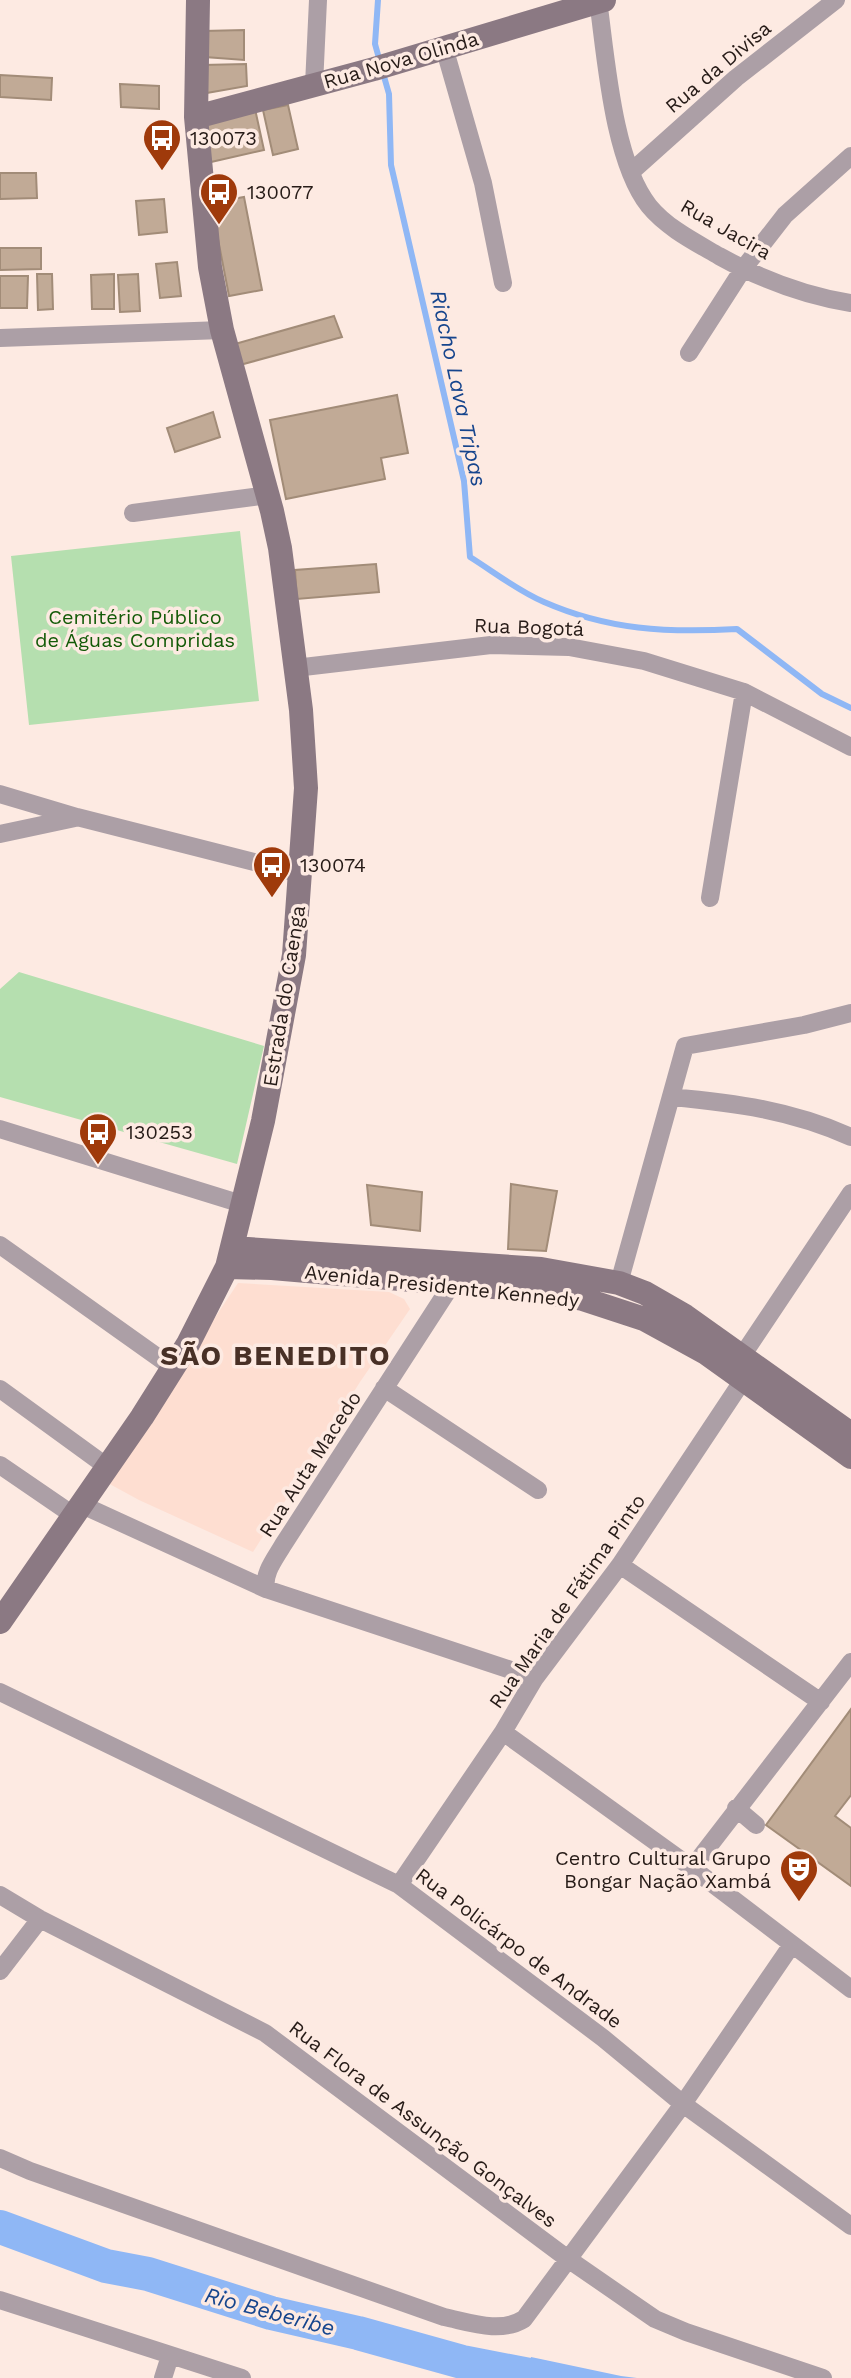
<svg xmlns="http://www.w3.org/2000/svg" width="851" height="2378" viewBox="0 0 851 2378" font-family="'Work Sans',sans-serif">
<rect width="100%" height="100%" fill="#fdeae2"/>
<!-- built -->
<path fill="#feded1" d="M238,1283l151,9 15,7 6,10 -50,73 -107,170 -114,-52 -33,-18z"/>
<!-- green -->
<path fill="#b5dfaf" d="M240,531l19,170 -230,24 -18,-169z
M19,972l245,74 -27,118 -237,-67v-108z"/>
<!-- water -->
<path fill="#8fb7f5" d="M531,2357l90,19 16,2h-111z"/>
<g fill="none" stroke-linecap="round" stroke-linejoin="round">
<!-- stream -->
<path stroke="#8fb7f5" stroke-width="6" d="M378,0l-3,44 5,18
M383,73l6,21 2,71 73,316 6,76c24,15 48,34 74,45 64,28 123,31 193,27l85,65 29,14"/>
<!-- river -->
<path stroke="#8fb7f5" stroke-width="34" d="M0,2227l106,39 42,8 123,39 87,20 104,29 83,16"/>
</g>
<!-- building -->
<path fill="#c1aa96" stroke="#a28c78" stroke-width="2" d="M244,30v30l-39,-3 -1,-26z
M246,64l1,22 -46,8 2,-29z
M0,75l52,3 -1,22 -51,-3z
M120,84l39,2v23l-38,-2z
M288,105l10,44 -25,6 -10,-45z
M255,109l9,41 -53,12 -9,-42z
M0,173h36l1,25 -37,1z
M244,197l18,93 -33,6 -18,-93z
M164,199l3,33 -28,3 -3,-34z
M0,248h41v21l-41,1z
M177,262l4,34 -21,2 -4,-34z
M37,274h15l1,35 -15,1z
M114,274v35h-22l-1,-34z
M138,274l2,37 -20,1 -2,-37z
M0,276h28l-1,32h-27z
M334,316l8,21 -102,28 -5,-21z
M397,395l11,58 -27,5 4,21 -99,20 -16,-79z
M213,412l7,25 -45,15 -8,-24z
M376,564l3,28 -82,7 -2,-29z
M511,1184l46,7 -11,60 -38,-2z
M367,1185l55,7 -2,39 -49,-6z
M851,1709v86l-16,21 16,12v58l-85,-61z"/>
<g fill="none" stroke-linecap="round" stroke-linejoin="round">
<!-- street -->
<path stroke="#ac9fa6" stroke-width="18" d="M598,0c8,57 15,161 51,206 18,22 46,36 70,50 40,22 86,40 132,47
M444,47l39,136 20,100
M314,85l4,-85
M631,172l105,-94 100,-78
M0,338l222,-8
M689,353l54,-84 42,-54 66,-59
M133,513l135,-18
M295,668l196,-23 78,2 75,14 100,31 107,55
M0,794l77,23 224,57
M0,834l75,-16
M710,898l34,-206
M671,1097c64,6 120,13 180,40
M0,1129l245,76
M0,1245l173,123
M619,1283l66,-237 119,-21 47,-12
M452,1284l-169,261c-8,14 -20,28 -17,44l269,89
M742,1356l109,-163
M384,1388l154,102
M0,1389l106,77
M0,1465l73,50
M80,1504l186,85
M620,1565l201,137
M0,1692l399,193 204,153 80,66 168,122
M503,1732l189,136 159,121
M736,1808l20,17
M692,1868l159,-206
M399,1885l104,-153 32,-54 85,-113 123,-185
M0,1895l40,24 225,114 303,226 87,60 31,13 137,46
M0,1971l40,-52
M0,2158l30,13 414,146c25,5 56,17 80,2l159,-215 108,-158
M0,2300l242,78
M163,2378l7,-22"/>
<!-- secondary -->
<path stroke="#8b7983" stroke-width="24" d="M196,117l178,-48 230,-69
M233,1248l308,21 78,14 26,10 40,23 166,118
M227,1267l45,1 255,22 56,9 61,20 62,34 145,104
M0,1622l142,-205 46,-73 39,-77 36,-146 31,-166 12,-167 -5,-78 -21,-162 -8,-37 -50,-181 -12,-63 -14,-150 2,-117"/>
</g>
<!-- icons -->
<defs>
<symbol id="bus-pin" viewBox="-11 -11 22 30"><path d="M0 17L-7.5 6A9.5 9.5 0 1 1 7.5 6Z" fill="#9f3a0b" stroke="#fdeae2"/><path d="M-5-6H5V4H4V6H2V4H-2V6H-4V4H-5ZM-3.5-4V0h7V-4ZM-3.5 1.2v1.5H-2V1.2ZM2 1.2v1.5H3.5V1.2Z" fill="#fff"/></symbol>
<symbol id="theatre-pin" viewBox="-11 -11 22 30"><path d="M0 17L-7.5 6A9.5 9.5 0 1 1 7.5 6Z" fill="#9f3a0b" stroke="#fdeae2"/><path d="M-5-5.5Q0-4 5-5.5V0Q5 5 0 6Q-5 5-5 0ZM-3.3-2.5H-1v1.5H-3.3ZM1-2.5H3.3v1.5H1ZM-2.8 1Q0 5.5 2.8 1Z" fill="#fff"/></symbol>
</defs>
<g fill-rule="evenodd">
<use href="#bus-pin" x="140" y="116" width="44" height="60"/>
<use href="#bus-pin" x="197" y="170" width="44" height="60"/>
<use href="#bus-pin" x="250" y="843" width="44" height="60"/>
<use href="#bus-pin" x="76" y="1110" width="44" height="60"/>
<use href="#theatre-pin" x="777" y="1847" width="44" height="60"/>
</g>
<g text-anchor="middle" stroke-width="7" stroke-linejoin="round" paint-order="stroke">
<!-- street labels -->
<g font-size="20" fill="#261b17" stroke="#fdeae2">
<text transform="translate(401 60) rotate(-16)" y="7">Rua Nova Olinda</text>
<text transform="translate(718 67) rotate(-40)" y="7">Rua da Divisa</text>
<text transform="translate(726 229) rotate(30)" y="7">Rua Jacira</text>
<text transform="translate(529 627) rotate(2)" y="7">Rua Bogotá</text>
<text transform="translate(284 996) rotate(-81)" y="7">Estrada do Caenga</text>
<text transform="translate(442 1286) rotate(6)" y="7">Avenida Presidente Kennedy</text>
<text transform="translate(310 1464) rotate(-57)" y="7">Rua Auta Macedo</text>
<text transform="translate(567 1601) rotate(-55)" y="7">Rua Maria de Fátima Pinto</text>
<text transform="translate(519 1948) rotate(37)" y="7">Rua Policárpo de Andrade</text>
<text transform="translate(423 2124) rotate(37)" y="7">Rua Flora de Assunção Gonçalves</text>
</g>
<!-- poi labels -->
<g font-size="20" fill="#261b17" stroke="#fdeae2" text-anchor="start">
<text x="190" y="145">130073</text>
<text x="247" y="199">130077</text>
<text x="300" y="872">130074</text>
<text x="126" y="1139">130253</text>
<text x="771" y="1865" text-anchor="end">Centro Cultural Grupo<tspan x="771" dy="23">Bongar Nação Xambá</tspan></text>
</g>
<!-- park labels -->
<g font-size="20" fill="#135a07" stroke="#fdeae2">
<text x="135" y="624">Cemitério Público<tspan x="135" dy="23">de Águas Compridas</tspan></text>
</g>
<!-- water labels -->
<g font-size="22" font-style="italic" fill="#16458d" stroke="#fdeae2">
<text transform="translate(459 388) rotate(78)" y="8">Riacho Lava Tripas</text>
<text transform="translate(270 2311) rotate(15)" y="8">Rio Beberibe</text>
</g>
<!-- district labels -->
<g font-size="28" font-weight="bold" letter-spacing="2" fill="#483026" stroke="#fdeae2">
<text x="276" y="1365">SÃO BENEDITO</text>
</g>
</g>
</svg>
